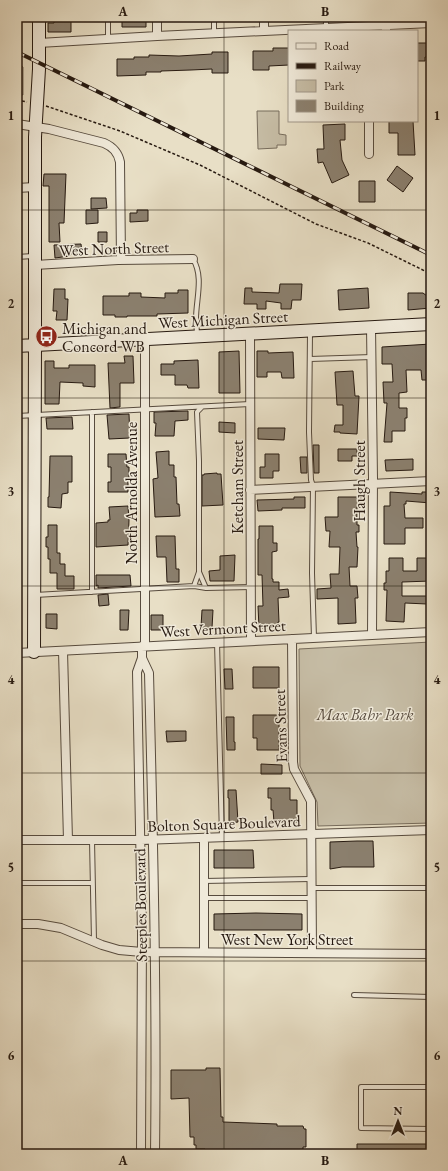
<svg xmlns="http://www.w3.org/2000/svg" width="448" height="1171" viewBox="0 0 448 1171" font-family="'EB Garamond',serif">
<rect width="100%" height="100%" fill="#e8dfc6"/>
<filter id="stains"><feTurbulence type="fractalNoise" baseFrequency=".005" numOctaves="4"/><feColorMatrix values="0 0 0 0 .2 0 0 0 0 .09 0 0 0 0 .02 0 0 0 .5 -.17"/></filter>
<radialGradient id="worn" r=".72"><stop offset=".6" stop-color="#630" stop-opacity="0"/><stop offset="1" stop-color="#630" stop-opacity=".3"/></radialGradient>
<!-- green -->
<path fill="#c7bea7" stroke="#776c5c" d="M17,64l6,3v28l-6,-2z
M257,111h22v23l7,1v10h-9v3l-19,1z
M431,642v181l-113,3 -1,-24 -17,-36 -1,-117z"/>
<!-- building -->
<path fill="#8b806f" stroke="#271a11" d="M122,17h24v10h-24z
M54,19h17v13h-23v-9h6z
M417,43h14v14h-6v4h-8z
M273,48h16v17l-20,1v4h-16v-19h20z
M212,52h16v21h-16v-4l-21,1 -30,1v1h-15v3l-29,1v-17h17v-2h15v-2l30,1 33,-2z
M389,121h24l2,34h-17v-22h-9z
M345,124v16h-5l2,20 7,15 -17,8 -9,-21 -5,1 -1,-14h7l-1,-24z
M397,166l16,12 -10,14 -16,-12z
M44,174h22l-2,49h-5l1,19h-11v-56h-6z
M359,181h16v21h-16z
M91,198h15l1,10 -16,1z
M86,210h12v13l-12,1z
M137,210h11v11l-18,1v-9h7z
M98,232h9v10h-9z
M81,244l1,9 -12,1v2l-15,2 -1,-13z
M280,284h22l-1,16h-9l-1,9h-10v-6l-15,-2v8h-9v-5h-13l1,-16h7v4l27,1z
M368,288l1,20 -30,2 -1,-20z
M54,289h11v10h3l-1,21h-11l1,-9h-4z
M178,290h10v23l-31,1v2h-30v1h-12v-2h-12v-19h26v-3h12v4l24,1v-5h13z
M408,293h15l8,6v9l-23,2z
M431,344v36h-9l-1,-10h-15l1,22 -8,1v15h8v10h-2v13h-13v11h-8l3,-39h-3l-1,-21h10l-1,-18h-10v-17z
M239,351l1,42h-21v-41z
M257,351h11v2l25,-1 1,26h-12l-1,-6h-14v5h-10z
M124,356h9l1,27h-14v24l-10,1 -2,-45h17z
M198,360l1,28h-11l-1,-3h-12v-10h-14v-11h13v-3z
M45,361h9v7h15v-3h26v22l-12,-1v-3l-23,-1 -1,22h-14z
M353,371l2,25h4l-2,38 -17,-1v-1h-6l1,-7h8v-20h-6l-2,-33z
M188,411v9l-13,1 -1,15h-19l1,-13h-2v-11z
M129,414l1,24 -21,1 -2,-24z
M72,417l1,12h-26l-1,-11z
M219,422l16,1v10l-16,-1z
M258,428h27l-1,12 -26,-1z
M313,445h6v28h-5z
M338,449h19v7h-5v5h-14z
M169,451v14h5v12h2l1,27h2l1,12 -25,1 -2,-38 5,-1 -2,-26z
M108,454h18l1,13h2v12h-1v13h-20v-10h3v-15h-3z
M265,454h14v17h-6v7h-13v-11h5z
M50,456h22v26h-4v11l-6,1 -1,14 -13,-1v-10h1z
M300,457h7v16h-6z
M413,459v11l-27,1 -1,-11z
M217,473v1h4l2,31 -21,1v-31h2v-1z
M390,492l32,2v-2h9v11l-25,-2v3h-2l1,14h18v10h-18v16h-21v-38h6z
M294,497h11v11h-23v2l-24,1 -1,-11 37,-1z
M338,497h23v10h-4v18h2v7h-3l1,15h1l-1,20h-8l1,19h7l1,12h-3l1,25 -18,1v-26l-21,1v-10l14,-1 -1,-14h9l1,-27h-11l1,-16h-4l-1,-14h13z
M128,506l1,14 -1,25 -32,2v-24l12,-1v-2h2l-1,-13z
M48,525h9v28h3v11h5v12h9v13h-17v-16h-7v-14h-2v-12h-2v-10h2z
M259,526h14v17h4v8l-5,1v27h1v3h6v8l9,-1 1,8 -11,1 1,24h-1v5l-19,1 -1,-22h5l-1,-31h-4v-36h1z
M156,536h19l1,33h3v13h-12l-1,-25h-9z
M235,555l-1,26h-24l-1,-10 11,-1v-14z
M389,558h14v13h14v-13h10v10h3l1,13 -29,1v14h25v8l-22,-1 -1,19 -18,-1 1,-31h-3v-7h2v-12h3z
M96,575h34l1,11 -33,2v-3l-2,1z
M108,594l1,11 -10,1 -1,-11z
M120,610h9l-1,20h-8z
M202,610h11l-1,18 -11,-1z
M46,614h11v15l-11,-1z
M151,615h12v15h-12z
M253,667h26v21h-26z
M224,669h8l1,20h-8z
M253,715h26v35h-22v-12h-4z
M226,717h8v25h1v8h-8z
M166,731h20v10l-19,1z
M261,764l21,1v9h-21z
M268,788h22v12h7v22h-23l-1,-12h-2v-12h-3z
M228,790h8l2,32 -9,1v-25h-1z
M357,841h16l1,26h-32l-12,2v-27z
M214,850h39l1,18h-40z
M256,913l46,1v16h-88v-16z
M206,1068h14l1,49h2v5l54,2v2h26l1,3h2v18h-3v7h-16v-3l-82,1v-3h-9v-4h-2v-8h-4l-1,-39 -18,1v-29h35z
M357,1144h74v10h-74z"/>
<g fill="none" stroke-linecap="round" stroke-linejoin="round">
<defs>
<path id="service" d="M108,17v22
M214,17v17
M326,17v11
M17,257l16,-1
M193,259c11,18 3,40 3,60 0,5 1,10 1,16
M310,333l-1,99 2,48 2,6 -1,87 2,65
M310,359l62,-2
M92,412v180
M17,416l233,-12
M199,572v-111l-2,-49 5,-5
M194,586l5,-14 7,16
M35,595l159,-9 12,2 45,-1
M217,642l5,195
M431,721v7
M92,840l2,101
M204,881l107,-2
M17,883h75
M311,888h120
M204,898h107
M354,995l77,2
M431,1087h-70v41l70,1"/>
<path id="minor" d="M157,17v19
M264,17v14
M386,17v14
M39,43l118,-7 274,-13
M369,121v33
M17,124l32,5 55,14c9,4 14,9 16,19l1,98
M17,188l18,-1
M35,265l83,-5 75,-1
M371,327l2,152 -1,156
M250,333l1,308
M145,339v307
M250,490l181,-9
M292,639l1,123 1,7 17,32 1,152
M63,651l5,189
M17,653l414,-21
M142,658l7,15c4,160 8,320 6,481
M204,838v114
M17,840h124l290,-10
M17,924h21l23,4 41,17 17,5 23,2 289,2
M141,1154l1,-220 -5,-262 5,-14v-12"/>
<path id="secondary" d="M17,346l414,-22
M34,652l1,-307v-208l4,-68v-52"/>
</defs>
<!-- service casing -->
<use href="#service" stroke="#574b3e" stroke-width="6"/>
<!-- minor casing -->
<use href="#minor" stroke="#574b3e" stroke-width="10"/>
<!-- secondary casing -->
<use href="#secondary" stroke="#271a11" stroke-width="14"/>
<!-- path -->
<path stroke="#271a11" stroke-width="1.5" stroke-dasharray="3 2" stroke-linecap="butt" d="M17,100l10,2
M46,106l74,25 80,34 116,59 52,19 63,31"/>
<!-- service -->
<use href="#service" stroke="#f0eada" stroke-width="4"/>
<!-- minor -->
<use href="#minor" stroke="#f0eada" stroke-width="8"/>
<!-- secondary -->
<use href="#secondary" stroke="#f0eada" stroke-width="12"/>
<defs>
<path id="rail" d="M17,52l414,203"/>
</defs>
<!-- rail casing -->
<use href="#rail" stroke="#271a11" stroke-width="4"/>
<!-- rail -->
<use href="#rail" stroke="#f0eada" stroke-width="2.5" stroke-dasharray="8" stroke-linecap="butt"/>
</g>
<!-- grid -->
<path fill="none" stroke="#271a11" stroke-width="1" stroke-opacity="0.55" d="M224,17v1137M17,210h414M17,398h414M17,586h414M17,773h414M17,961h414"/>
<!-- icons -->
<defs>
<symbol id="bus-disc" viewBox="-11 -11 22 22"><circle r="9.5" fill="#8f2418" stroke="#f0eada"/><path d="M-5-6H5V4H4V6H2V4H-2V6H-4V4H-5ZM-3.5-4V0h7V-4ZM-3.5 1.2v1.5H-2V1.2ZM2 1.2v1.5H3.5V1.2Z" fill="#fff"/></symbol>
</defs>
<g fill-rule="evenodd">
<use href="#bus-disc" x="34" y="324" width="25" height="25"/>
</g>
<g text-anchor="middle" stroke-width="3" stroke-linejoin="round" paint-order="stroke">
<!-- street labels -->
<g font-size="16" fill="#271a11" stroke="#f0eada">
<text transform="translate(114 248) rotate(-2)" y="6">West North Street</text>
<text transform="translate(223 319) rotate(-3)" y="6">West Michigan Street</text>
<text transform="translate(359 481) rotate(-90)" y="6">Haugh Street</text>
<text transform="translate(237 487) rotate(-90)" y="6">Ketcham Street</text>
<text transform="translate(131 493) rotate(-90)" y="6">North Arnolda Avenue</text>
<text transform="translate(223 628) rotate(-3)" y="6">West Vermont Street</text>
<text transform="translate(280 726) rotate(-92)" y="6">Evans Street</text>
<text transform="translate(224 823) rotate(-2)" y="6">Bolton Square Boulevard</text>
<text transform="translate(140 905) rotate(-91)" y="6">Steeples Boulevard</text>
<text x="287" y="945">West New York Street</text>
</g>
<!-- poi labels -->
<g font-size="16" fill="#271a11" stroke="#f0eada" text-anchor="start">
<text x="62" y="334">Michigan and<tspan x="62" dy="18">Concord WB</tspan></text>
</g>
<!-- park labels -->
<g font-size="16" font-style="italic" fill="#574b3e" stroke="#f0eada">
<text x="365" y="720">Max Bahr Park</text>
</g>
</g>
<!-- margin -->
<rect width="448" height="1171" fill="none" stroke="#e8dfc6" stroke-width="44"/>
<!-- legend -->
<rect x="288" y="30" width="130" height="92" fill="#f0eada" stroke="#a0978a"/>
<rect x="296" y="43" width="20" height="6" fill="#f0eada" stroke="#a0978a"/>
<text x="324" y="50" font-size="12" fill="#271a11">Road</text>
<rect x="296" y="63" width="20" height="6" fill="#271a11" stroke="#a0978a"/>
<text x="324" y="70" font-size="12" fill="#271a11">Railway</text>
<rect x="296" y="80" width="20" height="12" fill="#c7bea7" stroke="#a0978a"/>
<text x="324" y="90" font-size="12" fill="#271a11">Park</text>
<rect x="296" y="100" width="20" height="12" fill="#8b806f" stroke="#a0978a"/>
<text x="324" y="110" font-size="12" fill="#271a11">Building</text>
<!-- north arrow -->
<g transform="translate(398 1121)" stroke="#f0eada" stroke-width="3" paint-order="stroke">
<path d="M0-3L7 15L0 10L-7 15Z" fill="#271a11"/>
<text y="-6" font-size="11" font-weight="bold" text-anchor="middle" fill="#271a11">N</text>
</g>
<rect x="22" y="22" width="404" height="1127" fill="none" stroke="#271a11" stroke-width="1.5"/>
<g font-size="13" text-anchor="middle" font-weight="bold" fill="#271a11">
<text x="123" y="16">A</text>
<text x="325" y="16">B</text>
<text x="11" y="120">1</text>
<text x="437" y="120">1</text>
<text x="11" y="308">2</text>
<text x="437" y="308">2</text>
<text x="11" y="496">3</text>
<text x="437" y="496">3</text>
<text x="11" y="684">4</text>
<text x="437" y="684">4</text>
<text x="11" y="872">5</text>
<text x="437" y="872">5</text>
<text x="11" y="1060">6</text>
<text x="437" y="1060">6</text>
<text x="123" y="1165">A</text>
<text x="325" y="1165">B</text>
</g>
<rect width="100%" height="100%" filter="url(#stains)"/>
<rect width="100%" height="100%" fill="url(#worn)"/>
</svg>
